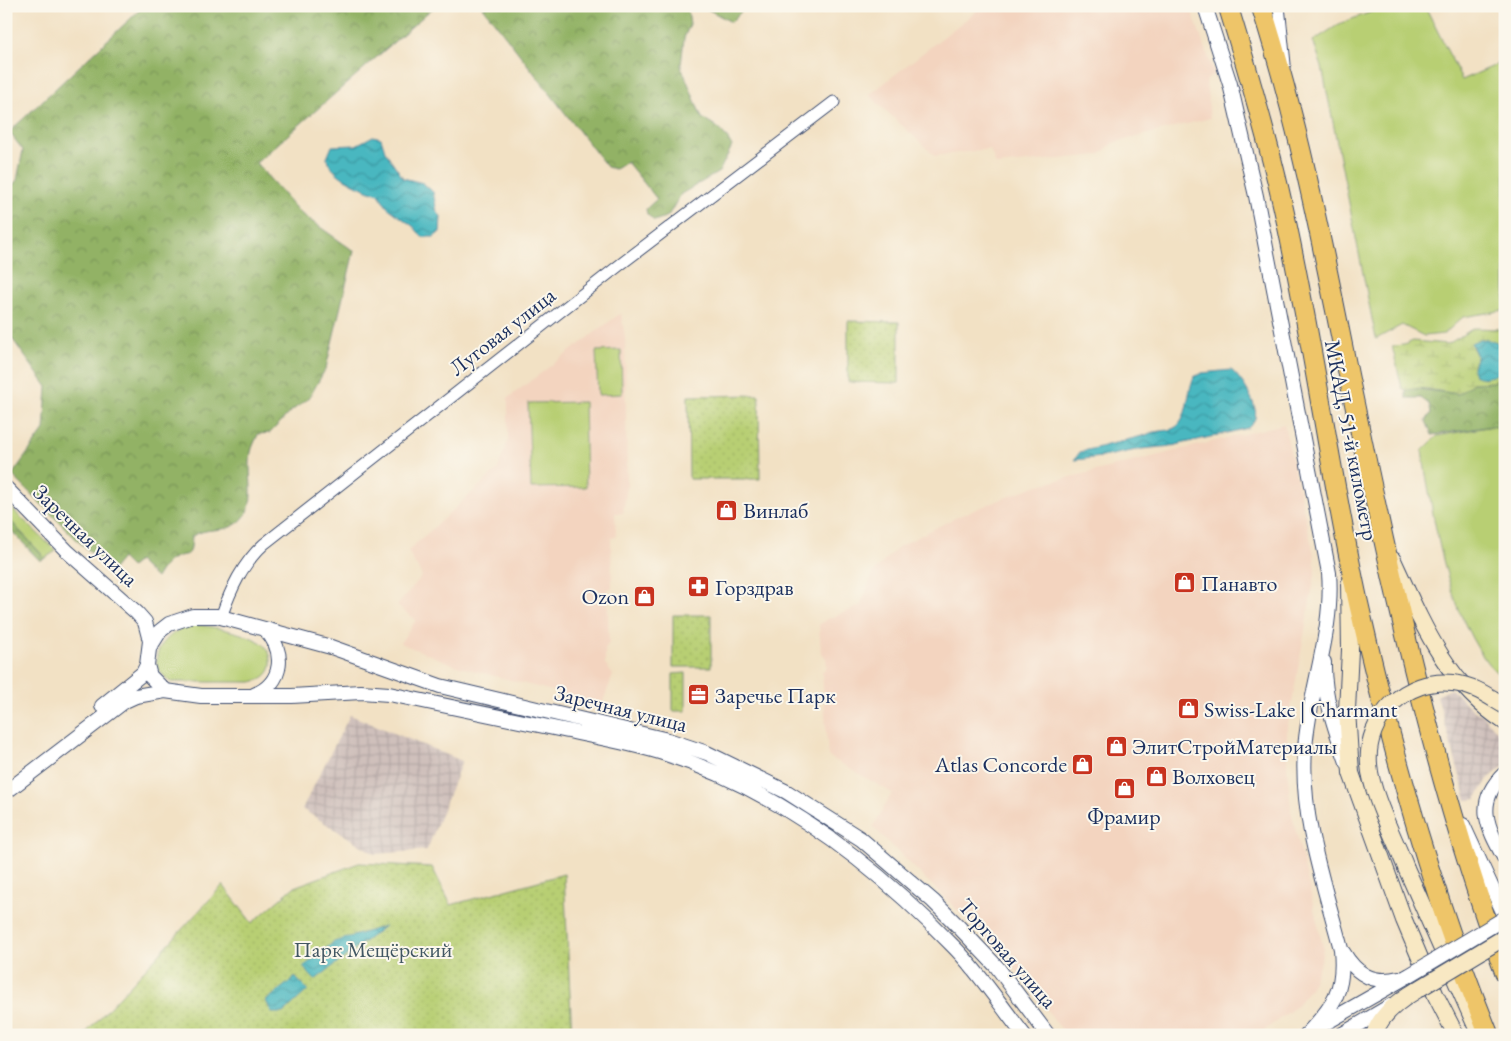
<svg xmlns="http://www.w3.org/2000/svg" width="1511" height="1041" viewBox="0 0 1511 1041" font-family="'EB Garamond',serif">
<defs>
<pattern id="industrial-grid" width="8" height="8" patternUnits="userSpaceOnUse" patternTransform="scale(1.25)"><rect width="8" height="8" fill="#cfc0bb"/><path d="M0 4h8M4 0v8" fill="none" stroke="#b1a5a3"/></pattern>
<pattern id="forest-crowns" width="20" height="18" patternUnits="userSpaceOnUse" patternTransform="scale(1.25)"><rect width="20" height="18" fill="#92b265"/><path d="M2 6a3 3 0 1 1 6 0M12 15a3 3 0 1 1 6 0" fill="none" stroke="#769156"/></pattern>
<pattern id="wetland-marsh" width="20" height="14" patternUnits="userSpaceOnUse" patternTransform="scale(1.25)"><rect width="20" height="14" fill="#b8cf73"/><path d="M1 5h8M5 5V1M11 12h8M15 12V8" fill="none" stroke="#9eb266"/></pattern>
<pattern id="park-dots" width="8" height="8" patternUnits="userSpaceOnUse" patternTransform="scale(1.25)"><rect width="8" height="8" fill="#b8cf73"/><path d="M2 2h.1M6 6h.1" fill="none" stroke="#9eb266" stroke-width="1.8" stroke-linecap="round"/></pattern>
<pattern id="water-waves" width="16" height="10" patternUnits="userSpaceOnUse" patternTransform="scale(1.25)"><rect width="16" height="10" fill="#48b7c0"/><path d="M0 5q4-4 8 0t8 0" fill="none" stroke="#3b959f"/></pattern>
</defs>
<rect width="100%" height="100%" fill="#fbf7ec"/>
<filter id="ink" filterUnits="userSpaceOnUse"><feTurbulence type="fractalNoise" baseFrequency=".02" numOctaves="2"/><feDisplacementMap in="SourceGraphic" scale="10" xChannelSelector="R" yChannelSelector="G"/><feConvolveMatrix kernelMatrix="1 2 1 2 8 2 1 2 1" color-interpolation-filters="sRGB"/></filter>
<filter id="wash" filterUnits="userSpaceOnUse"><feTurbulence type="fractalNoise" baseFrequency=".0096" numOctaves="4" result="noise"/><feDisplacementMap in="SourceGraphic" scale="20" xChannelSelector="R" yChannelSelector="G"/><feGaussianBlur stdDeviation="1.12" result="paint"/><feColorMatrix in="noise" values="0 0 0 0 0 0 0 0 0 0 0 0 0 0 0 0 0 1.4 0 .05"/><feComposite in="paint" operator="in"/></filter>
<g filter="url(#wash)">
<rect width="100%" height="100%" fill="#f2e1c4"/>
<!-- built -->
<path fill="#f3d4bf" d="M983,6h207l24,67 -8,8 4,37 -97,25 -14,12 -103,10 -6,-16 -55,7 -66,-61z
M621,313l4,24 2,150 -4,26h-8l1,24 -5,1 1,50 -5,1 2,54 -4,6v15l8,11 -11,29 -142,-37 -60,-24 16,-23 -19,-14 25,-30 -14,-25 89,-81 11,-29v-43z
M1284,424l30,131 1,19 -28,156v38l4,42 32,137 -2,14 -11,28 -16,19 -36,27h-192l-56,-73 -137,-135 19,-34 -64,-37 -6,-84 5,-5 -1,-9 -5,-5 -2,-28 8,-6 33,-13 13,-33 25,-26 61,-31 76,-30z"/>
<!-- industrial -->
<path fill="url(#industrial-grid)" d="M1451,689l23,22 7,3 23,24 1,27 -17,14 -12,20 -9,1 -30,-104z
M350,715l112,46 -35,89 -52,4 -73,-45z"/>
<!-- grass -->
<path fill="#b8cf73" stroke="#6a7f68" d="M1388,6h37l37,74 43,-19v249l-42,7 -19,17 -20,2 -22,-11 -26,14 -54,-272 -9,-26 28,-18z
M621,350l1,44 -24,1 -2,-44z
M584,402l2,85 -55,1 -3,-85z
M1493,426l12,5v249c-6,-6 -14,-12 -19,-19 -41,-58 -52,-141 -64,-210l15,-15z
M6,503l50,48 -11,7 -39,-42z
M191,625c15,-1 60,9 72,19 6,5 9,14 8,22 -2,10 -11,14 -20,16h-80c-31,-20 -6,-50 20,-57z"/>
<!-- forest -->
<path fill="url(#forest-crowns)" stroke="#567062" d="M144,6h291l-179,157 44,50 54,38 -28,117 -17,30 -19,14 -20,21 -12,1c-2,6 -6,12 -7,18 -5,26 11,59 -18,74 -13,6 -25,1 -41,10 -2,26 -2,14 -20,23 -7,4 -12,12 -16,19l-18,-17 -7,6 -9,-9 -10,12 -33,-28 -67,-67 32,-45 3,-43 -36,-50 -5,-1v-143l11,-13 6,-30 -14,-18z
M482,6h205l3,18 -6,14 -3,28 21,52c14,7 22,13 30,28l-13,26 -38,22 -13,22 -14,5 -7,-7 -1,-5 11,-10 -30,-37 -12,7 -8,-2z
M702,6h36l3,6 -10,10z
M1505,376v55l-12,-5 -61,9 -6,-14 5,-8 -2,-9 -8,-6h-15v-8l4,-2 48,6 15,-11 19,-1z
M6,516l39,42 -5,3 -34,-36z"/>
<!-- wetland -->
<path fill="url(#wetland-marsh)" stroke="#6a7f68" d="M1474,328l31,1v17l-33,1 5,9 -5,14 12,8 21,-9v7l-13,6 -19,1 -15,11 -38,-6 -14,2 -4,-2 -10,-42 12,-1 9,-4 35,3z"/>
<!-- park -->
<path fill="url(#park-dots)" stroke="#6a7f68" d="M848,321l51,1v61l-51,-1z
M759,395l1,84h-71l-1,-83z
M673,615h38v52h-38z
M686,673v38h-13v-37z
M359,863l73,4 19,38 113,-31 8,161h-488l139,-150 29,38 42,-36z"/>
<!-- water -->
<path fill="url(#water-waves)" stroke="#32738f" d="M373,136l8,2 4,13 18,27 20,5 10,9 4,20 4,4 -1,16 -6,5h-12l-8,-10 -27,-20 -8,-13c-16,-5 -49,-18 -52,-36l5,-12 24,-1z
M1480,339l14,2 11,5v23c-8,7 -22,11 -31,6l-2,-5 5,-14 -6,-13z
M1231,370c10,7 28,36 24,48 -1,4 -4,7 -7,10l-76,18 -31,3 -39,8 -28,3 6,-8 66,-17c9,-5 17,-3 26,-6 17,-6 14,-35 22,-52l8,-4z
M385,926l-70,54 -12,-13 31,-25z
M295,977l13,13 -25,23h-11l-6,-12z"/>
</g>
<g filter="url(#ink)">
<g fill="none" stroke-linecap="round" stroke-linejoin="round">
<defs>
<path id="minor" d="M1279,6l6,58
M221,617c10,-28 21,-53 43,-73l357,-280 213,-162"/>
<path id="tertiary" d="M1205,6l25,78 26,112 73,377c5,59 -20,117 -24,176 -5,68 19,135 36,200 4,42 -7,57 -35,86
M6,488l62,64 69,61 8,9 5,19 -3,24 3,11 15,15 36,5h91l69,-4 28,2c58,12 116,24 174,36 34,7 68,13 100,23 112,35 209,109 290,193 27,27 47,59 71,89
M150,647l10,-16 9,-7 24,-8h24l114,31 109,39 228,54 39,13 80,39 74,47 72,62 25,25 39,41 51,68
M1324,662c-1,34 12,70 23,100
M254,695c30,-12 32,-44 11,-66
M102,706l41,-33 4,-8
M1505,773c-31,29 -18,54 0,86
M6,792l119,-91 11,-5 29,-5
M1463,825l42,91
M1343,952c13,22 30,33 56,26
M1322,1025l86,-49
M1341,1035l51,-30"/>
<path id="secondary" d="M1393,560c28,61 53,124 112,162
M1349,584l1,66 -3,60 4,63 53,147 32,76 20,39
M1406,868l72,163
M1374,1035c6,-20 26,-35 43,-45"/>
<path id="trunk" d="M1228,6c20,65 39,130 54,196 30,132 47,266 76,399 33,147 74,294 131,434
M1261,6c40,125 64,253 90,381 41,198 84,395 154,586"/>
</defs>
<!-- minor casing -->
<use href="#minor" stroke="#3b4a6d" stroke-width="13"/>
<!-- tertiary casing -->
<use href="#tertiary" stroke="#3b4a6d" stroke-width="16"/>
<!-- secondary casing -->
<use href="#secondary" stroke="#3b4a6d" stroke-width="18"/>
<!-- trunk casing -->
<use href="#trunk" stroke="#3b4a6d" stroke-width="21"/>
<!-- minor -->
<use href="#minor" stroke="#fff" stroke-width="11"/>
<!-- tertiary -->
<use href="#tertiary" stroke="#fff" stroke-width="14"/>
<!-- secondary -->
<use href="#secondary" stroke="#f8e8c3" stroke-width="16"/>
<!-- trunk -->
<use href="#trunk" stroke="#eec569" stroke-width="19"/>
<defs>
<path id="tertiary-bridge" d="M1408,976l97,-58"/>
<path id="secondary-bridge" d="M1406,868c-11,-29 -35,-74 -37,-104 -4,-47 38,-87 84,-81 20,2 35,13 52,23
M1417,990l88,-53"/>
</defs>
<!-- tertiary-bridge casing -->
<use href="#tertiary-bridge" stroke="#3b4a6d" stroke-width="16" stroke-linecap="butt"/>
<!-- secondary-bridge casing -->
<use href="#secondary-bridge" stroke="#3b4a6d" stroke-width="18" stroke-linecap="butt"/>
<!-- tertiary-bridge -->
<use href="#tertiary-bridge" stroke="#fff" stroke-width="14"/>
<!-- secondary-bridge -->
<use href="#secondary-bridge" stroke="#f8e8c3" stroke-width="16"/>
</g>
</g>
<!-- icons -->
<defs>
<symbol id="shop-square" viewBox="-11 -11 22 22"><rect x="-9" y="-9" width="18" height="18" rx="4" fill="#c8321e" stroke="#fbf7ec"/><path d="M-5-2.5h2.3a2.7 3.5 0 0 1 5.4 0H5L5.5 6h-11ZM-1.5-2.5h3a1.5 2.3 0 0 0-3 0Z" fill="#fff"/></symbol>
<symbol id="pharmacy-square" viewBox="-11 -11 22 22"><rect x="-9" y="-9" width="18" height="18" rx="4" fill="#c8321e" stroke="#fbf7ec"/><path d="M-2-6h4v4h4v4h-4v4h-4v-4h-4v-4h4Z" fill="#fff"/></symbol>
<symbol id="office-square" viewBox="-11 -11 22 22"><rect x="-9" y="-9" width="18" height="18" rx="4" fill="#c8321e" stroke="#fbf7ec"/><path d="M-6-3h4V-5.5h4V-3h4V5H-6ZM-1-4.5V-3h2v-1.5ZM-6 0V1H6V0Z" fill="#fff"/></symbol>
</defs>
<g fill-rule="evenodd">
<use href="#shop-square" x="714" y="498" width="25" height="25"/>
<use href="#shop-square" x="1172" y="570" width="25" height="25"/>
<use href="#pharmacy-square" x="686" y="574" width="25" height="25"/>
<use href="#shop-square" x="632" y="584" width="25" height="25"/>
<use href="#office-square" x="686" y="682" width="25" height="25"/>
<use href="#shop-square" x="1176" y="696" width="25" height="25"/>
<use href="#shop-square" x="1104" y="734" width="25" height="25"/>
<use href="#shop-square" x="1070" y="752" width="25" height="25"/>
<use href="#shop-square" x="1144" y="764" width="25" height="25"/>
<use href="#shop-square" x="1112" y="776" width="25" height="25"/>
</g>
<g text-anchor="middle" stroke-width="4" stroke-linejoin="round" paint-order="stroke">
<!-- street labels -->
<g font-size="22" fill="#1b2f5e" stroke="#fbf7ec">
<text transform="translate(502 331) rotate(-38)" y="8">Луговая улица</text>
<text transform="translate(1352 440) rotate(79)" y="8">МКАД, 51-й километр</text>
<text transform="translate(86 535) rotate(44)" y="8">Заречная улица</text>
<text transform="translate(621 708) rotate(14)" y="8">Заречная улица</text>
<text transform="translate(1008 953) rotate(49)" y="8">Торговая улица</text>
</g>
<!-- poi labels -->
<g font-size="22" fill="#1b2f5e" stroke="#fbf7ec" text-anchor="start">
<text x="743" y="518">Винлаб</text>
<text x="1201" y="591">Панавто</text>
<text x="715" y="595">Горздрав</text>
<text x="629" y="604" text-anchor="end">Ozon</text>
<text x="715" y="703">Заречье Парк</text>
<text x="1204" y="717">Swiss-Lake | Charmant</text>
<text x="1132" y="754">ЭлитСтройМатериалы</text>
<text x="1067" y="772" text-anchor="end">Atlas Concorde</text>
<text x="1172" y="784">Волховец</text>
<text x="1124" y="824" text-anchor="middle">Фрамир</text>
</g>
<!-- park labels -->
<g font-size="22" fill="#425763" stroke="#fbf7ec">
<text x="373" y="957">Парк Мещёрский</text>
</g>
</g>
<!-- margin -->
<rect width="1511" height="1041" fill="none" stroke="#fbf7ec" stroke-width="25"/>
</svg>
